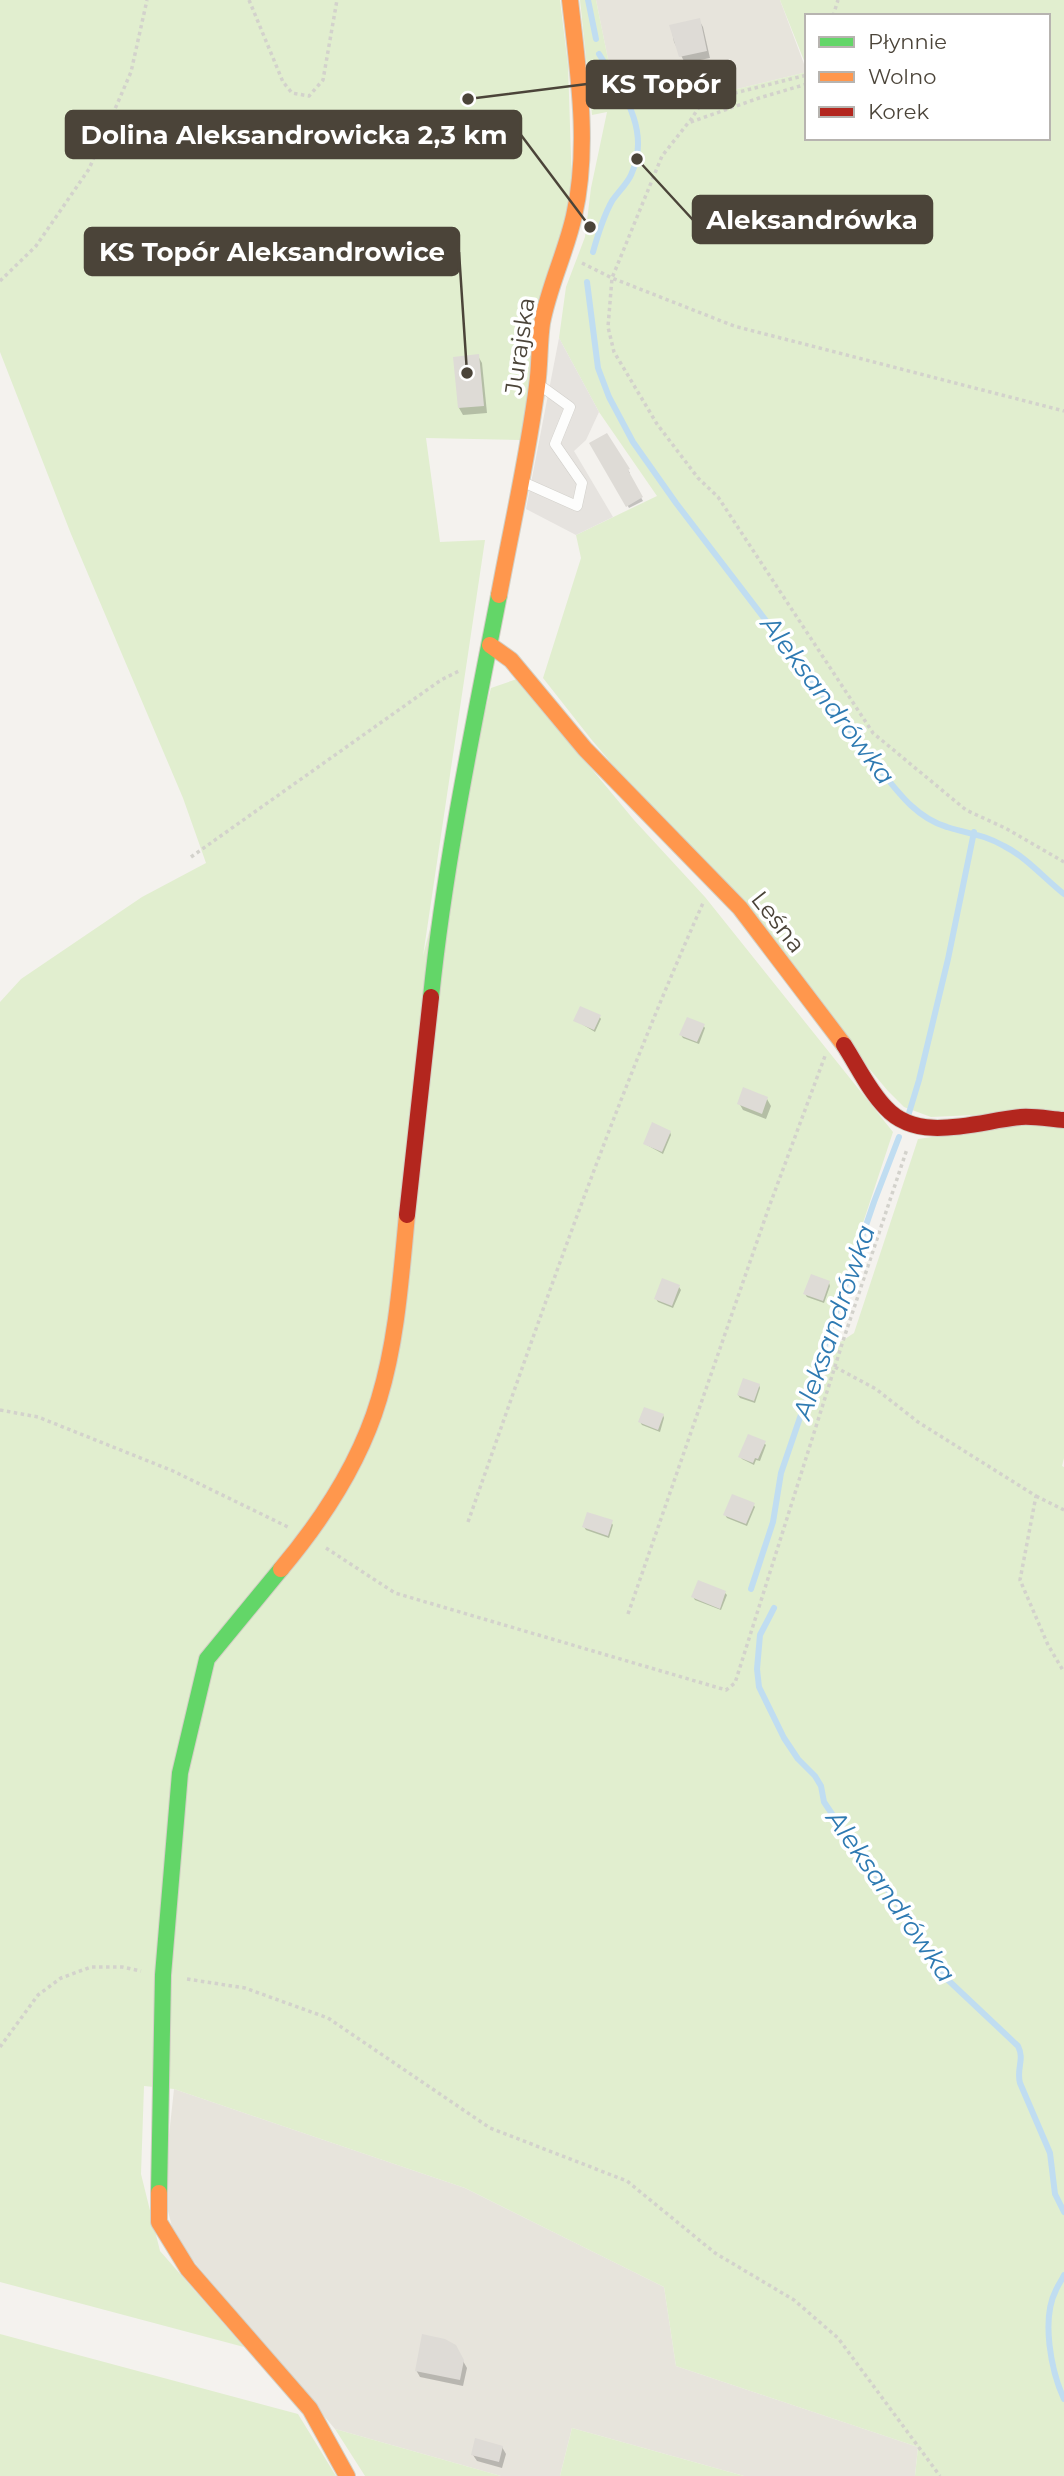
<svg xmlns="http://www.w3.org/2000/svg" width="1064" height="2476" viewBox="0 0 1064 2476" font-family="Montserrat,sans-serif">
<rect width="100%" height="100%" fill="#f4f2ee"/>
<!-- residential -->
<path fill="#e7e4dc" d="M596,0h184l27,72 -152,37 -47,-50z
M174,2089l291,99 199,99 12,79 242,81 -3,29h-171l-172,-48 -12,48h-59l-166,-47 -160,-190 -12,-48z"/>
<!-- green -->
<path fill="#e1eecf" d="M0,0h560l8,65 4,122 -52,253 -94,-2 14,104 45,-2 -62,416 68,-268 26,-9 117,141 71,77 188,235 -74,224 35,-23 64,-194 103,-15 43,4v330l-2,8 2,1v1009h-149l3,-29 -242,-81 -12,-79 -199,-99 -291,-99 -30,-3 -3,88 19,77 84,96 -244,-65v-1280l21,-23 121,-82 64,-34 -23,-65 -112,-264 -71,-182z
M580,0h16l12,59 47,50 152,-37v66h241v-122h-241v52l-27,-68h284v1111l-133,6 -27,-10 -16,-16 -297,-352 -48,-61 38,-120 -5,-23 81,-39 -58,-84 -40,-74 7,-51 19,-50 6,-49 16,-76 -15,3z
M0,2334l298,80 38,62h-336z
M572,2428l172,48h-184z
M335,2429l166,47h-136z"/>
<!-- parking -->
<path fill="#e6e3df" d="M559,338l40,74 -13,28 -12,11 39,66 -37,18 -50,-26z"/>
<!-- shadow -->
<path fill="#0003" d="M699,20l4,7 7,31 -25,5 -11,-21 -3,-16z
M478,356l4,7 5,50 -24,2 -4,-7z
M607,436l23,37 -2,1 15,27 -14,7 -37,-64z
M599,1016l2,3 -6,13 -20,-12z
M703,1025l2,3 -6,16 -16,-6 -2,-3z
M767,1099l4,7 -5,13 -23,-9 -4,-7z
M670,1132l1,3 -8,19 -18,-10z
M829,1283l1,3 -6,17 -17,-6 -2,-3z
M679,1287l2,3 -8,18 -15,-6 -2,-3z
M759,1385l1,3 -5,15 -15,-5 -2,-3z
M663,1415l1,3 -4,14 -18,-7 -2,-3z
M764,1443l2,2 -6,16 -4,-1 -2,5 -12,-6 -2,-3z
M753,1504l2,3 -8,19 -20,-8 -2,-3z
M611,1522l2,3 -4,13 -23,-8 -2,-3z
M725,1593l2,2 -6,15 -26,-10 -2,-3z
M455,2347l12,21 -4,18 -43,-9 -4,-7z
M502,2447l4,7 -4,14 -25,-7 -4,-6z"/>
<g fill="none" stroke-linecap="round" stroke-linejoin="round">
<!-- stream -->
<path stroke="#c0ddf1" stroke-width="6" d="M588,0l8,39
M593,252c5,-18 10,-35 19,-51 6,-9 15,-17 19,-26 21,-45 -9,-84 -32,-121
M587,282l11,86 11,29 24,45 43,61 202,264c19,24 38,51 69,60 22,7 36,7 57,19 22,11 41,33 60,48
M909,1113l10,-33 29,-121 26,-127
M751,1589l22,-67 8,-49 93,-271 25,-65
M774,1608l-14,27 -3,34 2,18 25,51 14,21 17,17 6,10 3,16 25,37 55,73 44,68 70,66c7,14 -2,22 2,37l30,70 5,41 9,18
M1064,2275c-2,5 -6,10 -8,15 -15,29 -5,81 8,109"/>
</g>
<!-- building -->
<path fill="#dedbd6" d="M700,18l7,33 -28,6 -10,-32z
M479,354l5,52 -26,2 -5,-51z
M607,433l23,36 -2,1 15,27 -17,10 -37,-64z
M580,1006l21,9 -7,15 -21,-9z
M687,1017l18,7 -8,18 -18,-7z
M743,1087l25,10 -6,17 -25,-10z
M652,1122l19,9 -9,21 -19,-8z
M811,1274l19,7 -7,20 -20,-7z
M662,1278l18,7 -8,21 -18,-7z
M743,1378l17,6 -6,17 -17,-6z
M644,1407l20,7 -6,16 -20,-8z
M748,1434l18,7 -8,18 -3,-1 -2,5 -15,-6z
M732,1494l23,9 -9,21 -23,-9z
M587,1512l26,8 -5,16 -26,-9z
M698,1580l28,11 -6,18 -29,-12z
M422,2334l23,5 11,6 8,15 -4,20 -45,-9z
M475,2438l28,8 -4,16 -28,-7z"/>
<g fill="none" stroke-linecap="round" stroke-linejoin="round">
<defs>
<path id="lane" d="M523,482l54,24 5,-23 -27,-39 15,-37 -29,-21"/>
<path id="fast" d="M431,997c14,-135 42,-269 68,-402
M159,2193l4,-218 17,-202 27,-114 74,-90"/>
<path id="slow" d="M499,595c13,-70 29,-139 38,-209 3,-21 2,-42 5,-63 7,-37 24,-71 32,-107 16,-70 4,-145 -4,-216
M490,645l21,15 74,89 155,159 104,137
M281,1569c42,-50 79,-106 98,-170 18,-59 22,-123 28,-184
M159,2193v29l29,47 122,140 37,67"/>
<path id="jam" d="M844,1045c13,20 25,46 42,63 33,36 92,13 135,9 14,-1 29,2 43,3
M407,1215l24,-218"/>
</defs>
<!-- lane casing -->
<use href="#lane" stroke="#d2d0cb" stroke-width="11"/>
<!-- fast casing -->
<use href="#fast" stroke="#d3cfc5" stroke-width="18"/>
<!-- slow casing -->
<use href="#slow" stroke="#d3cfc5" stroke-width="18"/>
<!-- jam casing -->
<use href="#jam" stroke="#d3cfc5" stroke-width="18"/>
<!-- path -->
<path stroke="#d3d2cc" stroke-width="3.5" stroke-dasharray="3.5 3.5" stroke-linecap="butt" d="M249,0l34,82 9,11 17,3 14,-16 14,-80
M833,16l5,-16
M807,84l-48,14 -71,25 -26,33 -50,122 -4,49 6,25 43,72 41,54 20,19 155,236 93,77 39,18 59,34
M690,121l13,-20 104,-26
M582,263l30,15 122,48 330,85
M0,281l36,-35 53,-77 42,-97 16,-72
M191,857l250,-177 20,-10
M835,1367l41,22 42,33 118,74 -16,84 28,65 16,27
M0,1410l38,7 135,54 115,56
M1036,1496l28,14
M468,1522c73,-208 145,-417 235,-619
M326,1548l69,45 331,97 9,-7 108,-342 64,-192
M628,1614l141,-407 56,-151
M187,1979l58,9 83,30 162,110 137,53 88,72 79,47 44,38 102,138
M0,2047l38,-52 23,-17 30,-11h31l19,4"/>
<!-- lane -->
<use href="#lane" stroke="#fdfdfc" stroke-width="10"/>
<!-- fast -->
<use href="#fast" stroke="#63d668" stroke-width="16"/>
<!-- slow -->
<use href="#slow" stroke="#ff974d" stroke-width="16"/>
<!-- jam -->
<use href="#jam" stroke="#b3261e" stroke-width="16"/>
</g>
<g text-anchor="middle" stroke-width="7" stroke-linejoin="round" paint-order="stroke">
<!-- street labels -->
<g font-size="24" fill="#4b4439" stroke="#fff">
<text transform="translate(520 346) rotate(-82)" y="8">Jurajska</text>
<text transform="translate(778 922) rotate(52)" y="8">Leśna</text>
</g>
<!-- water labels -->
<g font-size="26" font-style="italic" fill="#2e7ab2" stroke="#fff">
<text transform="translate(828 700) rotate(53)" y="9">Aleksandrówka</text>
<text transform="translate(834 1322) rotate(-71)" y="9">Aleksandrówka</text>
<text transform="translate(891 1896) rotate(55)" y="9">Aleksandrówka</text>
</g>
</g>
<!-- callouts -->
<path fill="none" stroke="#4b4439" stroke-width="2.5" d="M468 99L587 84M590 227L521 135M637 159L693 220M467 373L459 252"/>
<g fill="#4b4439" stroke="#fff" stroke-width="2.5">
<circle cx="468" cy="99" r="7"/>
<circle cx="590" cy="227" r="7"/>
<circle cx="637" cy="159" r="7"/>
<circle cx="467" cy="373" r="7"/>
</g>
<g fill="#4b4439" stroke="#4b4439" stroke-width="2.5">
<rect x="587" y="61" width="148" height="47" rx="7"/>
<rect x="66" y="111" width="455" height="47" rx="7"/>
<rect x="693" y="196" width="239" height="47" rx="7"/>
<rect x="85" y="228" width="374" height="47" rx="7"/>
</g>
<g font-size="26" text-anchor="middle" font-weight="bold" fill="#fff">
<text x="661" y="93">KS Topór</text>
<text x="294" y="144">Dolina Aleksandrowicka 2,3 km</text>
<text x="812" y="229">Aleksandrówka</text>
<text x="272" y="261">KS Topór Aleksandrowice</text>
</g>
<!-- legend -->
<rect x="805" y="14" width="245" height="126" fill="#ffffff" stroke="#b7b4b0" stroke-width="2"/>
<rect x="819" y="37" width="35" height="10" fill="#63d668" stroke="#b7b4b0" stroke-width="2"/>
<text x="868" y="49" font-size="21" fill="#4b4439">Płynnie</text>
<rect x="819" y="72" width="35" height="10" fill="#ff974d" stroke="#b7b4b0" stroke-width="2"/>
<text x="868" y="84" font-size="21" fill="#4b4439">Wolno</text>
<rect x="819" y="107" width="35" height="10" fill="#b3261e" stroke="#b7b4b0" stroke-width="2"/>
<text x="868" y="119" font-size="21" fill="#4b4439">Korek</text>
</svg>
